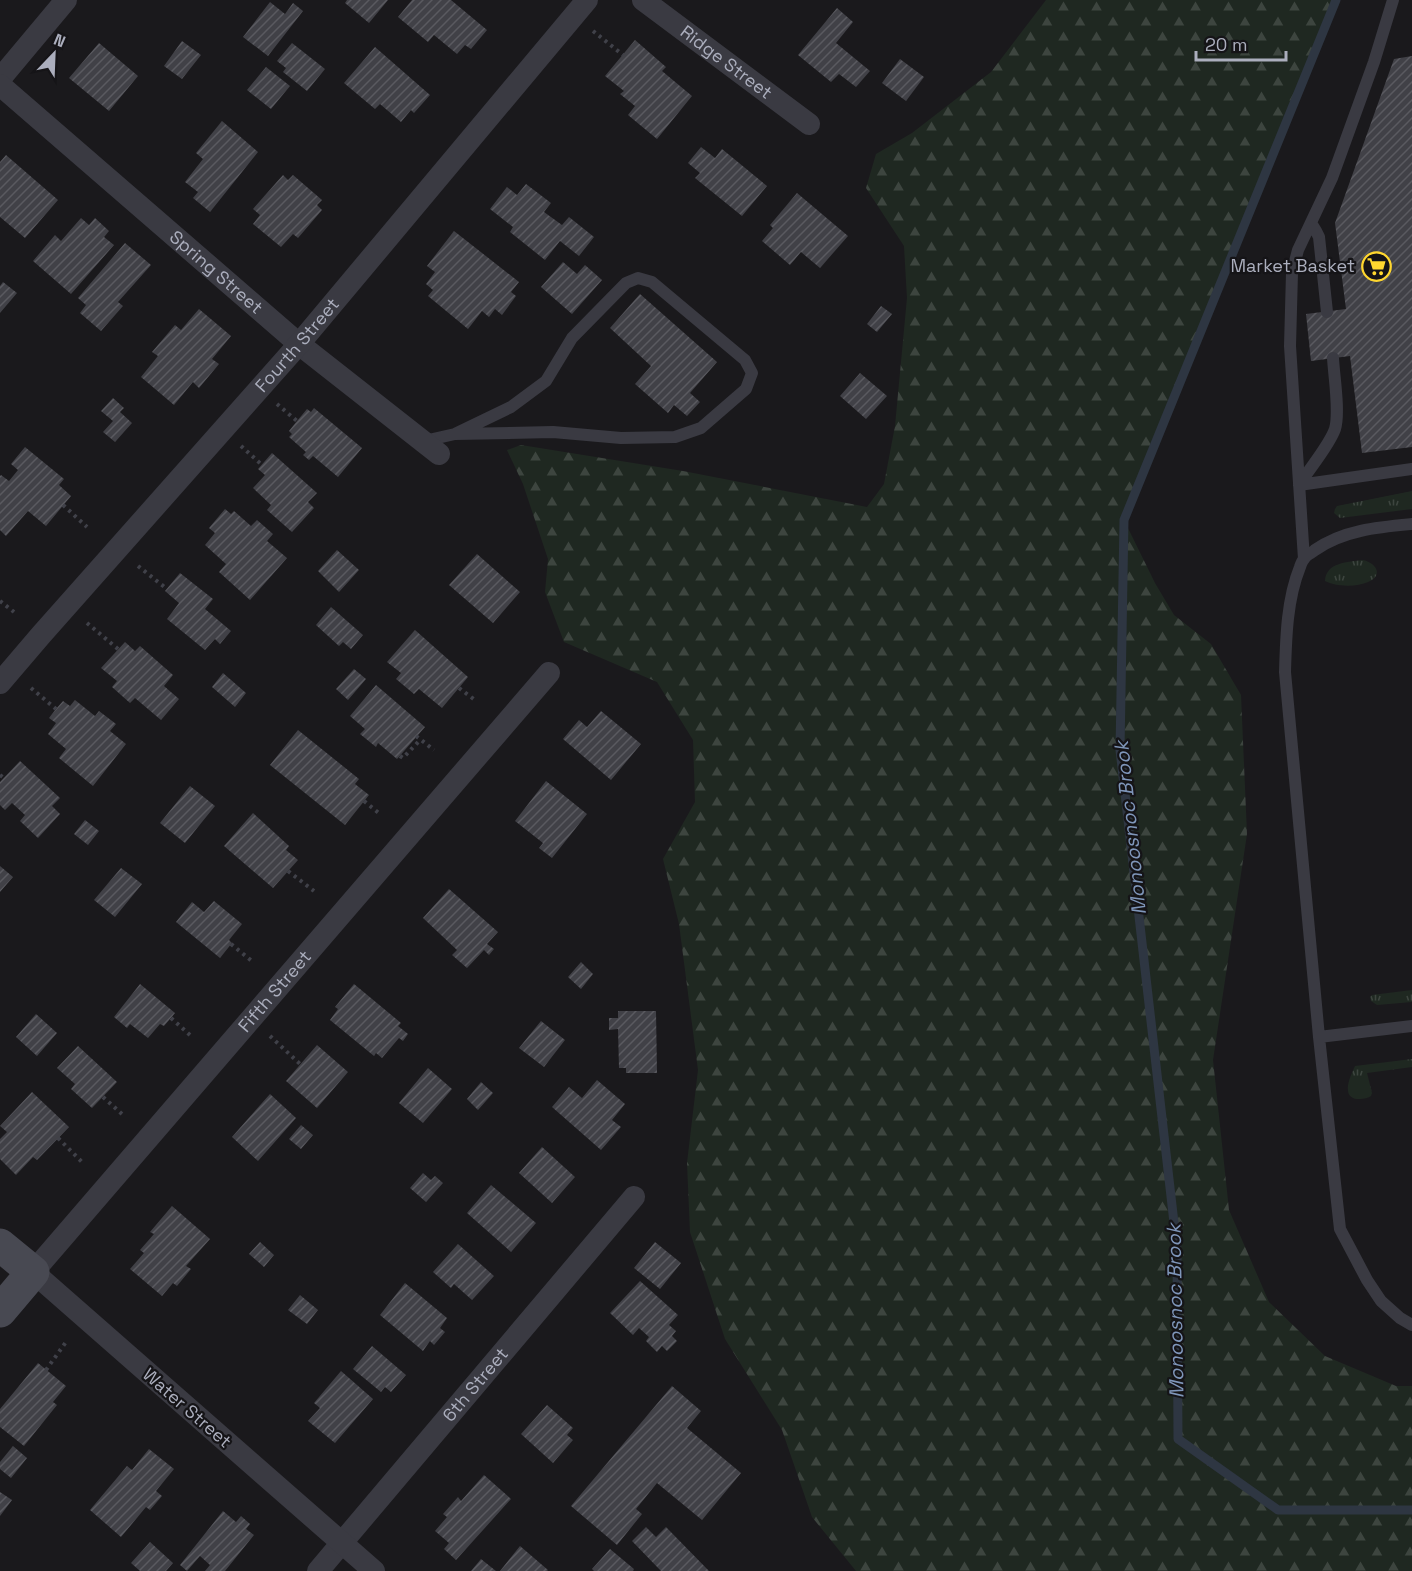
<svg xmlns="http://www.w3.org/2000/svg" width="1412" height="1571" viewBox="0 0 1412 1571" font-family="'Space Grotesk',sans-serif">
<defs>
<pattern id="grass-tufts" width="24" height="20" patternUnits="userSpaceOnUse" patternTransform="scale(1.5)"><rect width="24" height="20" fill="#1f2821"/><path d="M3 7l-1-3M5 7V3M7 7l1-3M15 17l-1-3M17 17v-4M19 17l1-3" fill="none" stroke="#3d453f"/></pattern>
<pattern id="forest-firs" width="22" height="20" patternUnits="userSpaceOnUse" patternTransform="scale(1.5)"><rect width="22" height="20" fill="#1f2821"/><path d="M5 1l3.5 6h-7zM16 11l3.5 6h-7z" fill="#3d453f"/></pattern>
<pattern id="building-hatch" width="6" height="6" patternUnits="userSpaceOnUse" patternTransform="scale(1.5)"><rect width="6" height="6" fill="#414147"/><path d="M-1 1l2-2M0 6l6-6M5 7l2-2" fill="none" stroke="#5a5a60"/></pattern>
</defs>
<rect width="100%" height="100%" fill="#1a191c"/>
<!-- grass -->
<path fill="url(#grass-tufts)" d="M1412,491v18l-72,9 -6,-5 1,-4 2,-3z
M1363,560c13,3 21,15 5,22 -11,5 -32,5 -43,-1 1,-19 23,-19 38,-21z
M1412,990v12l-35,3 -6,-4 -1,-4 2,-2z
M1412,1059v8l-45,6 5,20 -1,3c-6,4 -23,6 -23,-6 -1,-7 4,-17 7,-24z"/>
<!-- forest -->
<path fill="url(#forest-firs)" d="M1046,0h290l-212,520 31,63 19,32 37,29 30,51 6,139 -34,226 16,150 40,92 56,54 71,30h16v185h-556l-44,-54 -30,-87 -57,-91 -35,-107 -3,-69 11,-93 -19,-146 -16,-65 32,-57 -2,-62 -36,-58 -93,-40 -19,-50 3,-33 -25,-75 -16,-34 14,-5 162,26 184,36 17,-23 11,-58 12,-128 -3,-52 -38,-58 10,-34 36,-21 79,-61z"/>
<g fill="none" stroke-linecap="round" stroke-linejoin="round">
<!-- stream -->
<path stroke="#2e3642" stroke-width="9" d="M1336,0l-212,520 -4,230 57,499 1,190 100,71h134"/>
</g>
<!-- building -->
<path fill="url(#building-hatch)" d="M347,0h41l-19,23 -24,-20z
M412,0h39l36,30 -16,19 -6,-4 -8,9 -23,-19 -6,7 -30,-25z
M270,2l15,12 8,-11 10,8 -35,45 -25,-19z
M837,8l16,14 -17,21 34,28 -14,16 -17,-13 -8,8 -33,-27z
M635,40l31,27 -4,4 30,25 -35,43 -29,-24 7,-9 -15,-12 4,-3 -19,-15z
M182,41l19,14 -19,24 -18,-13z
M99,43l39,33 -29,35 -40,-33z
M292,43l33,26 -18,22 -24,-19 3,-4 -9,-7z
M375,47l55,48 -16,18 -3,-3 -10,12 -21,-18 -5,5 -31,-26z
M1412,56v391l-50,6 -12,-97 -39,5 -5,-47 40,-5 -11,-86 59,-164z
M900,59l24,18 -18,24 -24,-18z
M266,67l24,19 -19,23 -24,-19z
M222,121l36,31 -48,60 -17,-14 5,-6 -13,-10 18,-23 -7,-6z
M701,147l14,11 7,-9 45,37 -25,30 -47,-38 5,-5 -12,-10z
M6,155l52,45 -33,38 -25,-21v-55z
M283,175l5,5 5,-5 29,25 -5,5 5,5 -24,28 -5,-4 -12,13 -28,-23 7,-9 -7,-6z
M526,184l25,19 -7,9 18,13 7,-8 25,20 -15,19 -19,-15 -15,19 -35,-28 3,-5 -23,-18 17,-22 10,8z
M797,193l51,43 -28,32 -19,-16 -11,13 -28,-24 11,-13 -3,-3z
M81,218l8,7 6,-7 14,13 -5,6 10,8 -43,49 -38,-33 22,-26 6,6z
M454,231l65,51 -8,10 5,4 -14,19 -7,-6 -6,8 -7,-6 -14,18 -40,-33 5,-6 -7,-6 9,-12 -8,-6z
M125,243l26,22 -33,37 5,4 -22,25 -21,-18 6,-8 -8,-7z
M563,262l14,12 8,-9 17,15 -30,34 -31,-27z
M3,282l14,11 -17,20v-27z
M640,294l77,68 -27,31 10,9 -13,14 -13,-11 -6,8 -33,-29 16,-18 -41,-38z
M881,306l11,8 -15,18 -10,-8z
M199,309l32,27 -19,23 7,5 -20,24 -6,-6 -19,23 -33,-28 17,-21 -6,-4 23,-27 6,5z
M860,373l27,23 -21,23 -26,-23z
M113,398l11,10 -4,4 12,11 -17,19 -12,-10 10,-11 -12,-10z
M314,408l48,40 -24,29 -25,-21 -4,4 -6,-5 3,-3 -17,-15 3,-3 -3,-3 8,-10 10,-12 4,3z
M25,447l39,32 -5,6 12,11 -25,30 -18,-15 -22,25 -6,-6v-54l1,-1 8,6 9,-11 -7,-6z
M272,453l45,40 -9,9 6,6 -22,24 -25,-22 4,-5 -18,-17 12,-13 -7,-6z
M225,509l6,5 3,-3 17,15 6,-6 16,14 -6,7 20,17 -37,42 -31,-28 7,-8 -21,-19 10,-12 -6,-5z
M337,550l22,20 -20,22 -21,-21z
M477,554l43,38 -27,31 -44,-38z
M180,573l33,26 -8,10 26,22 -11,13 -5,-5 -10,11 -38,-31 12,-16 -14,-12z
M331,607l32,28 -12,14 -8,-7 -4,4 -23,-21z
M415,630l53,47 -26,31 -23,-19 -5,5 -18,-15 5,-6 -14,-11z
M125,642l10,9 5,-5 33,29 -9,11 15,13 -18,21 -26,-22 -5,5 -18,-16 5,-6 -16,-13z
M354,669l12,10 -18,21 -12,-11z
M223,673l23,20 -11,14 -23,-20z
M376,685l49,42 -28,32 -19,-16 -2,4 -16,-13 5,-5 -15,-13z
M75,700l20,16 4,-5 17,13 -6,7 16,13 -33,42 -34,-28 7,-9 -18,-15 8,-11 -7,-5 7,-9 7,-8 7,5z
M601,711l40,33 -30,36 -48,-41 16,-19 8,7z
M298,730l61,49 -4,5 14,11 -24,30 -75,-60z
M20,761l40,37 -8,8 8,8 -22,24 -18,-17 5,-6 -13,-12 -7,7 -5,-5v-23z
M546,781l41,33 -35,44 -13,-10 4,-5 -28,-22z
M190,786l25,20 -30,37 -25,-20z
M253,813l36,33 -3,4 12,10 -25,28 -49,-42z
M85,820l14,11 -11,14 -14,-11z
M0,866l13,11 -13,15z
M121,868l21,16 -27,33 -21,-17z
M449,889l49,43 -11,12 7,5 -5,6 -5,-5 -17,18 -15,-13 5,-5 -34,-32z
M214,901l28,23 -13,16 3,3 -12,15 -44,-36 16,-20 12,10z
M581,962l12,12 -12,15 -13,-12z
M140,984l35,29 -11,13 -4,-2 -12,14 -18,-14 -3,4 -13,-11z
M354,984l47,39 -3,3 10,8 -5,7 -4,-3 -17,20 -6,-5 -2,3 -44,-36 8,-11 -3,-2z
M618,1011h38l1,62h-31v-5h-7l-1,-39 -9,1v-12h9z
M36,1014l21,19 -20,23 -21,-19z
M541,1021l24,19 -21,27 -25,-19z
M317,1045l31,27 -31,36 -31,-27z
M78,1046l39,36 -25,26 -21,-19 4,-5 -18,-16z
M428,1068l24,21 -29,34 -24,-20z
M597,1080l28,24 -13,16 9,7 -20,23 -49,-43 17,-20 13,11z
M481,1082l12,11 -15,17 -11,-11z
M32,1092l37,35 -32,33 -4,-3 -17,18 -16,-16v-20l7,-7 -7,-6z
M270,1094l26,24 -38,43 -26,-24z
M301,1125l12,10 -12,14 -12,-10z
M542,1147l33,30 -23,26 -33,-30z
M423,1173l8,7 4,-4 8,7 -17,19 -16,-14z
M491,1185l45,38 -25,29 -44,-39z
M172,1206l38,33 -24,27 5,3 -14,17 -4,-3 -11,13 -32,-27 14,-16 -4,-3 14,-16 -4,-2z
M260,1242l14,13 -10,12 -15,-13z
M655,1242l26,21 -21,26 -26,-21z
M458,1244l36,32 -22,24 -18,-16 -3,4 -18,-16z
M640,1281l38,34 -9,10 7,6 -4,5 5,5 -10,10 -5,-5 -5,6 -11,-11 3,-4 -10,-9 -6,7 -23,-22z
M405,1283l42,35 -7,10 5,4 -11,13 -4,-4 -7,10 -43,-36z
M300,1295l18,15 -11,14 -19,-14z
M372,1346l34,29 -15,17 -6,-5 -4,5 -28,-23z
M38,1363l28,23 -13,16 4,3 -33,41 -24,-19v-18z
M341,1371l32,28 -38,44 -27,-22 12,-13 -6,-5z
M672,1386l29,25 -14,17 54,45 -39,47 -45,-37 -21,26 6,5 -25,31 -46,-39z
M547,1405l26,23 -6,7 6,5 -20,23 -32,-29z
M13,1446l14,12 -16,20 -11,-9v-7z
M149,1449l25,20 -18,22 6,5 -12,14 -4,-3 -25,30 -31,-27 37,-44 5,4z
M484,1475l27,24 -55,61 -12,-11 5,-6 -14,-12 12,-14 -4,-3 15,-17 3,4z
M0,1492l12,8 -12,16z
M223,1511l13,11 5,-6 9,8 -4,5 8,6 -29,36h-20l5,-6 -10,-9 -13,15 -7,-6z
M646,1527l10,10 10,-10 43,44h-48l-29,-30z
M150,1542l23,21 -7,8h-26l-9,-8z
M520,1546l28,24 -1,1h-47z
M610,1549l24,20 -1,2h-39l-2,-2z
M481,1559l15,12h-25z"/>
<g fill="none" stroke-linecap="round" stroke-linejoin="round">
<!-- path -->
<path stroke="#404149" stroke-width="4" stroke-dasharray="3 4.5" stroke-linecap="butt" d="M593,31l30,24
M277,404l20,17
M241,446l21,19
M63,505l24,22
M138,566l29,23
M0,601l14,11
M87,623l31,26
M31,688l25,21
M459,688l16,12
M416,736l18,14
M400,756l3,2 17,-18
M0,775l4,3
M364,801l16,13
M288,871l26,20
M231,944l22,18
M171,1018l20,18
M270,1036l30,28
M103,1097l20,18
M58,1138l24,24
M46,1370l20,-28"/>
<!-- lane -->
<path stroke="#3a3a42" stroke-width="12" d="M1311,223l5,8 3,6 8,75
M424,441l31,-7 56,-27 35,-26 26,-43 54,-55 12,-5 14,4 93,78 7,13 -6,16 -45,39 -26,9 -54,1 -68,-6 -98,2
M1299,485c10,-16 30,-39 36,-56 5,-17 -1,-52 -2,-71
M1299,485l113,-16
M1412,524c-33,3 -69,6 -97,26 -3,3 -9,5 -11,9 -2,2 -3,5 -4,8 -13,32 -14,70 -15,105l34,365 21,192 27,51 14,21 19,17 12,7
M1304,559l-14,-213 2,-73 6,-23 34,-72 42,-116 19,-62
M1319,1037l93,-11"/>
<!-- street -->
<g stroke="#3a3a42" stroke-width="22">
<path id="s1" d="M643,0l166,124"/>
<path d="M0,79l66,-79"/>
<path id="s2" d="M0,85l299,259 140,110"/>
<path id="s3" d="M0,683l41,-48 258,-291 288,-344"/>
<path id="s4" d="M318,1571l316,-374"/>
<path id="s5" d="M374,1571l-341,-299 516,-599"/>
</g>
<!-- secondary -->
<path stroke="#484952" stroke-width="33" d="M0,1245l33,27 -33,39"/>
</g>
<!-- icons -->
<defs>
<symbol id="supermarket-ring" viewBox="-11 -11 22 22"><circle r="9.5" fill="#151417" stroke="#ffd72f" stroke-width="1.5"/><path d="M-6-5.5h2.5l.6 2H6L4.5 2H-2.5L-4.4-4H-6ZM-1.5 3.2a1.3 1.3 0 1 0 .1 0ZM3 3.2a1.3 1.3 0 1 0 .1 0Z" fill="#ffd72f"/></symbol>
</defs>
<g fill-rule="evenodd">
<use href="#supermarket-ring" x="1360" y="250" width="33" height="33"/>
</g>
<g text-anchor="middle" stroke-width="4.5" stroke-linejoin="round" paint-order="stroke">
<!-- street labels -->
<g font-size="18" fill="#abaebd" stroke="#151417">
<text dy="6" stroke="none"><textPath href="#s1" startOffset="104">Ridge Street</textPath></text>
<text dy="6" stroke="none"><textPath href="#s2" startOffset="286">Spring Street</textPath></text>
<text dy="6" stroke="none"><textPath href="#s3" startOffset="450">Fourth Street</textPath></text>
<text dy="6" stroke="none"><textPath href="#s5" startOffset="824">Fifth Street</textPath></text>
<text dy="6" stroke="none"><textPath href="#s4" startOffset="244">6th Street</textPath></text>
<text transform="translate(187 1408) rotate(41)" y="6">Water Street</text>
</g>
<!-- poi labels -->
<g font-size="18" fill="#abaebd" stroke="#151417" text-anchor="end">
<text x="1355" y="272">Market Basket</text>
</g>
<!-- water labels -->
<g font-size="20" font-style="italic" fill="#7f96ba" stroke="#151417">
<text transform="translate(1130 828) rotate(-96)" y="7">Monoosnoc Brook</text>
<text transform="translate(1175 1311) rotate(-91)" y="7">Monoosnoc Brook</text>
</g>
</g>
<!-- north arrow -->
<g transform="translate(54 54) rotate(23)" stroke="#151417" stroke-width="4.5" paint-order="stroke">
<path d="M0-4.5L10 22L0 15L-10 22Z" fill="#abaebd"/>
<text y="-9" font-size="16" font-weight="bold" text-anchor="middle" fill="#abaebd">N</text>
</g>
<!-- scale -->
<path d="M1196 51v9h90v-9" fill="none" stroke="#abaebd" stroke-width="3"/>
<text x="1205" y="51" font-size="18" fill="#abaebd" stroke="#151417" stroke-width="4.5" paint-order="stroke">20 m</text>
</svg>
